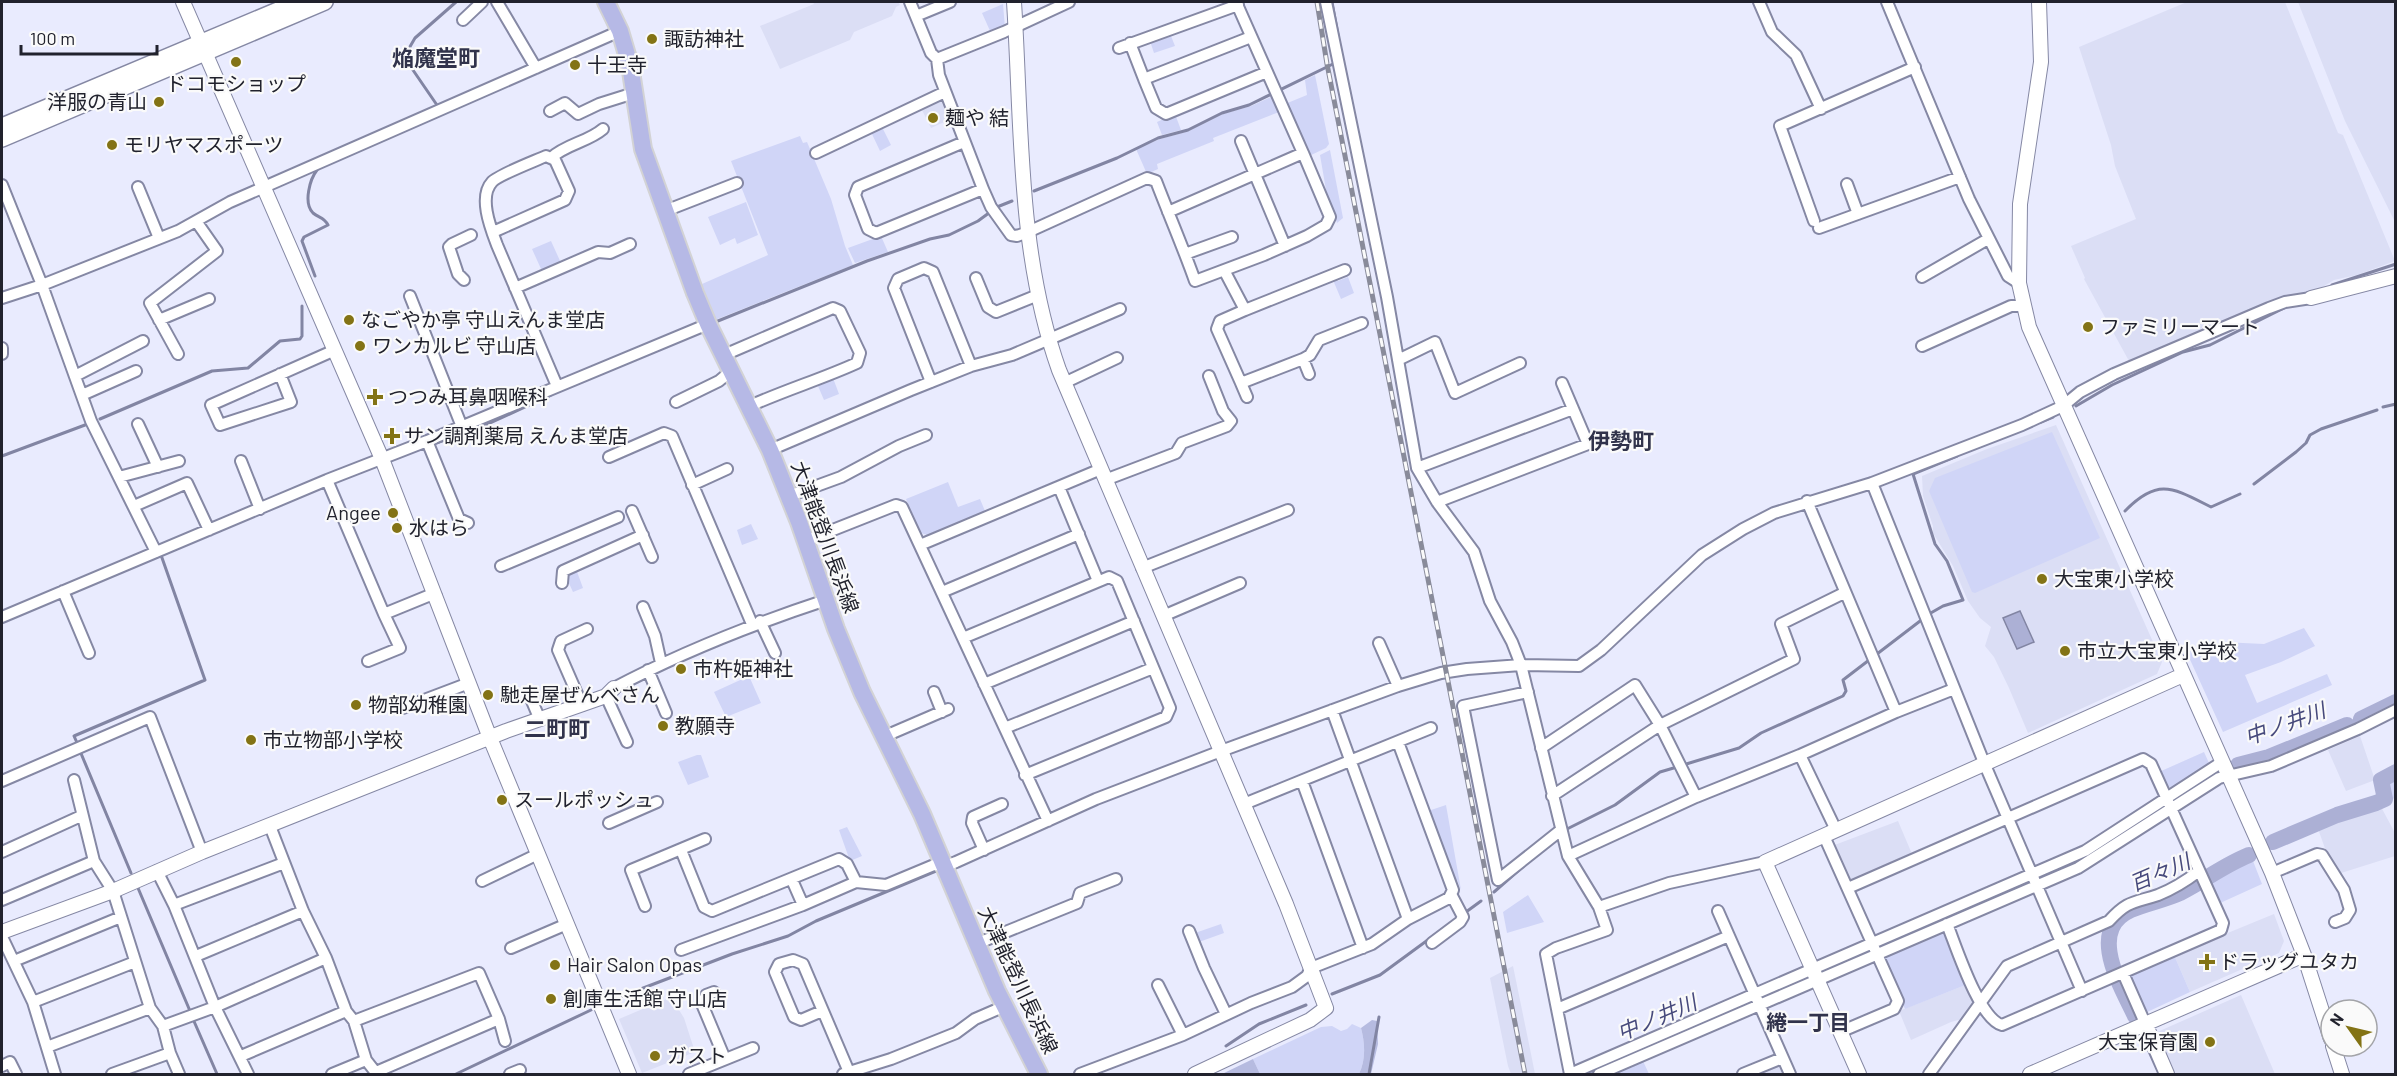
<svg xmlns="http://www.w3.org/2000/svg" width="2397" height="1076" viewBox="0 0 2397 1076" font-family="Barlow,'Noto Sans JP',sans-serif">
<rect width="100%" height="100%" fill="#e9ebfe"/>
<!-- built -->
<path fill="#dbdef5" d="M813,2h85l2,3 -4,2 -4,9 -38,16 -4,8 -70,29 -20,-43 54,-22z
M2187,2h98l53,131 5,2 52,126 -38,14 -23,5 -18,11 -35,7 -152,63 -45,-82 1,-1 -14,-32 65,-27 -21,-53 -4,-21 -32,-98z
M2298,2h97v220l-50,-101z
M937,100l7,3 7,16 -20,9 -10,-20z
M2056,425l106,237 -5,12 -129,59 -19,-45 -15,-31 -9,-11 6,-19 -11,-9 -12,-17 -15,-35 -20,-33v-7l-10,-30 -1,-20 65,-27z
M2360,736l15,44 -29,11 -18,-41z
M2380,805l15,28v23l-57,18 -11,-20 -10,-28z
M1898,821l14,33 -65,29 -15,-37z
M2274,914l10,27 -5,12 -89,39 -16,-37z
M1513,966l16,78 6,30h-24l-3,-8 -18,-88z
M1968,984l6,19 -13,19 -3,-2 -7,2 -40,18 -12,-29z
M2241,995l34,79h-101l-19,-41z
M671,997l13,21 11,34 -53,21 -23,-54z
M1777,1064l4,1 4,9h-33z"/>
<!-- green -->
<path fill="#d0d5f7" d="M1003,4l2,24 -14,5 -9,-20z
M1166,35l1,3 4,-2 4,10 -21,7 -4,-12z
M1315,75l14,69 -3,4 -17,8 -24,-52 22,-9 -2,-15z
M1273,96l6,16 -66,26 1,3 -57,23 1,5 -11,5 -11,-25 24,-10 29,-8 34,-17 28,-8z
M1175,114l6,16 -19,5 -5,-13z
M882,127l9,18 -11,6 -9,-19z
M800,136l3,7 4,-1 24,57 14,47 8,19 -138,55 -13,-36 66,-29 -37,-94z
M1330,150l13,68 -6,5 -11,-33 -6,-35z
M746,202l12,33 -21,9 -2,-6 -15,7 -12,-28z
M881,236l7,16 -33,11 -7,-15z
M551,241l10,22 -19,8 -10,-22z
M1348,277l6,16 -13,6 -8,-19 3,-2 2,3z
M833,378l6,16 -15,6 -6,-14z
M2052,432l48,106 -125,55 -3,-1 -43,-101 6,-13z
M948,482l10,25 22,-8 5,12 -58,24 -6,-2 -15,-34z
M751,524l7,15 -16,6 -5,-15z
M576,569l7,19 -10,4 -6,-13 2,-6z
M2304,628l11,18 -34,16 -36,13 12,28 70,-29 5,11 -109,47 -36,-79 2,-3 33,-8 42,2z
M749,676l12,27 -35,14 -12,-25z
M2204,752l5,11 -37,25 -7,-3 -6,-13z
M697,755h4l8,22 -21,8 -10,-23z
M2395,776v21l-9,9 -2,-3 3,-5 -3,-16z
M1446,805l15,85 -4,-10 -3,1 -26,-70z
M847,827l15,29 -12,5 -11,-31z
M2253,861l9,23 -44,20 -9,-21 22,-13z
M1528,895l16,27 -37,11 -4,-21z
M1221,924l3,9 -25,9 -4,-9z
M1944,930l24,54 -63,25 -23,-51z
M2174,955l16,37 -45,21 -15,-35 2,-5z
M1352,1024l9,4c4,15 5,32 -2,46h-99l-7,-15 68,-32 11,-1 9,5 6,-2z
M1643,1061l6,13h-38z"/>
<!-- forest -->
<path fill="#b6bbe0" d="M1372,1020l5,1 1,23 -7,30h-12c7,-14 6,-31 2,-46z
M1253,1059l7,15h-38z"/>
<!-- water -->
<path fill="#acb0d5" stroke="#8285a3" stroke-width="1.5" d="M2020,611l14,31 -17,7 -14,-31z"/>
<g fill="none" stroke-linecap="round" stroke-linejoin="round">
<!-- stream -->
<path stroke="#8285a3" stroke-width="3" d="M1332,2l6,33
M439,108l-35,-51 11,-19 41,-36
M1034,191l83,-33 41,-20 30,-8 34,-17 27,-8 86,-42
M315,276l-13,-35 2,-4 24,-12c-4,-8 -9,-7 -15,-12 -10,-10 -3,-34 4,-43
M2332,285l64,-21
M713,323l154,-62 63,-22 19,-4 29,-14 19,-14 15,-6
M2076,406l36,-21 71,-33 27,-7 76,-38
M2383,407l13,-3
M100,419l112,-48 36,-3 32,-27 20,-2 2,-3v-30
M2041,422l12,-5
M436,443l41,-14 74,-34
M2,456l83,-31
M2254,484l42,-32 10,-9 4,-8 11,-6 56,-19
M2125,511c33,-34 48,-23 86,-4l29,-13
M1929,614l14,-8 20,-6 -16,-39 -12,-17 -22,-70 44,-18
M78,745l-4,-9 131,-56 -44,-125 3,-2
M80,751l51,122
M1683,765l56,-17 22,-15 82,-37 3,-5 -3,-11 81,-62
M1563,831l52,-26 45,-33 17,-5
M138,888l52,123
M1494,892l32,-28
M1332,994l48,-19 101,-74
M612,1000l120,-46 56,-18 28,-15 120,-50
M193,1019l24,55
M2143,1038l16,36
M1226,1046l33,-22 47,-19
M456,1074l135,-64
M1369,1074l10,-57"/>
<!-- river -->
<path stroke="#acb0d5" stroke-width="16" d="M2361,719l35,-17
M2238,765l31,-8 78,-32
M2177,797l36,-23
M2273,842l64,-27 39,-12 9,-4 -4,-19 15,-8
M2042,876l45,-20 73,-47
M1882,946l144,-63
M1829,969l38,-17
M1765,996l35,-15
M2135,1016c-14,-30 -49,-86 -4,-106 16,-7 34,-10 49,-17 24,-12 44,-28 69,-38
M1583,1074l166,-71"/>
<defs>
<path id="minor" d="M497,2l39,66
M910,2l21,51 6,6 2,16 44,114 8,18 20,28 6,1 11,-4 119,-54 9,3c13,34 27,66 39,100l69,-26 43,-19 19,-11 4,-8 -27,-64 -135,59
M1236,2l67,151
M1326,2l61,295 30,171 20,34 37,50 16,49 22,41 9,23 47,191 31,51 8,23 -51,18 -10,6 24,120
M1759,2l13,30 24,23 25,54
M1887,2l82,197 39,77 11,7
M916,16l34,-14
M463,20l19,-18
M1130,43l14,36 107,-42
M1119,48l119,-43
M937,59l67,-27 65,-30
M1144,79l12,29 10,6 101,-42
M550,111l15,-8 13,11 21,-10 35,-11
M1241,141l44,105
M964,142l-106,45 -3,8 13,34 8,4 107,-44
M816,153l129,-61
M551,158c15,-14 37,-16 52,-29
M1847,184l11,30
M2,185l40,100 49,136 65,131
M138,187l21,51
M665,211l72,-28
M1814,221l-34,-95 135,-59
M1819,228l141,-51
M493,232l72,-32 4,-9 -14,-31 -9,-4c-11,5 -48,19 -54,26 -14,15 -1,47 5,63l60,141
M1185,254l47,-17
M1224,270l21,40 -25,11 -3,8 24,54 62,-24 7,-4 9,-15 43,-17
M1922,277l66,-38
M976,278l12,29 8,5 42,-17
M464,280l-6,-6 -9,-27 3,-3 19,-9
M515,288l83,-36 12,1 20,-9
M410,296l52,131
M2,298l40,-13 136,-54 52,-29 390,-171
M1245,310l100,-40
M159,320l50,-21
M1922,346l89,-40h13
M2,348v6
M178,354l-28,-51 67,-52 -21,-30
M724,355l109,-47 7,3 20,42 -3,10c-35,16 -72,27 -107,43
M1303,359l6,15
M1398,360l37,-18 20,51 65,-30
M280,374l11,28 -71,23 -9,-20 124,-55
M75,376l68,-35
M931,382l-37,-94 4,-9 26,-11 9,4 38,94
M1064,383l53,-25
M1241,383l6,14
M82,395l54,-24
M676,402l43,-21 13,-11
M138,424l20,43
M427,441l32,78 9,4
M770,450l141,-60 60,-24 41,-11 108,-46
M609,457l55,-24 8,3 80,188
M241,461l19,48
M1417,468l156,-59
M119,477l60,-16
M327,480l57,134 44,-18h8
M1105,480l71,-27 6,-10 45,-17 4,-5 -8,-10 -14,-35
M1872,483l113,282 97,226
M692,485l35,-16
M1059,487l39,94
M789,496l52,-19 58,-31 27,-11
M1807,501l89,211
M1437,502l151,-58 -26,-61
M134,506l53,-23 22,47
M632,511l20,46
M805,541l91,-36 6,2 146,314
M920,545l181,-76
M501,566l117,-49
M1142,568l146,-58
M562,583l1,-12 80,-36
M63,591l26,62
M942,592l137,-58
M643,607l12,29 6,27
M1163,616l77,-33
M2,617l325,-137 100,-39 281,-117
M760,621l15,32
M963,638l146,-61 8,4 53,127 -4,9 -141,58
M1379,643l19,43
M368,661l32,-13 -16,-34
M648,670l18,43
M984,684l150,-63
M614,688c68,-36 139,-64 212,-88
M934,692l8,20
M1528,692l-65,14 35,174 63,-50
M529,694l11,26
M606,696l21,46
M582,705l-24,-55 3,-9 26,-12
M403,708l66,-25
M1332,710l76,209
M1005,728l148,-60
M883,737l65,-28
M1541,748l94,-63 25,40 36,72
M1800,755l36,75
M74,780l20,81 19,30 37,117 13,18 7,27 9,21
M2,781l148,-64 52,135
M1302,781l61,167
M1552,796l108,-71 134,-66 -13,-35 63,-31
M1244,804l187,-76
M609,823l48,-21
M270,826l33,85 23,47 20,53 8,10 12,39 11,14
M1824,836l74,165 -4,8 -54,23
M681,850l23,57 8,4 127,-52 8,5 9,18
M984,850l-12,-27 1,-6 29,-13
M2,852l79,-36
M1568,856l128,-59 104,-42 96,-43 58,-23
M157,871l17,34 41,102 33,67
M2272,873l45,-19 5,1 22,35 6,20 -5,8 -10,4
M792,880l11,25
M482,881l56,-27
M1848,888l295,-129 8,5 72,159 -2,7 -219,95c-23,-6 -46,-79 -55,-101
M2,900l92,-39
M174,905l110,-42
M645,906l-14,-36 74,-31
M1599,907l70,-24 96,-21
M1718,911l11,25
M1189,931l15,37 22,46
M2,937l31,65 22,72
M1432,943l28,-21 3,-5 -12,-23
M976,944l101,-41 3,-10 36,-14
M511,948l56,-24
M681,950l122,-45 53,-23 30,3 48,-20 12,1 10,-4 140,-63 125,-48 177,-65 43,-13 26,-4 54,-4 58,1 22,-16 101,-95 41,-26 31,-16 98,-30 150,-58 41,-19 17,-14 34,-18 155,-66 16,-6 26,-4
M196,956l107,-45
M14,961l107,-44
M2123,973l22,50
M1158,985l25,50
M714,992l-8,3 -4,9 23,55
M33,1002l102,-40
M1557,1009l172,-73 61,138
M822,1011l-21,9 -7,-3 -19,-45 4,-8 14,-4 10,4 46,108
M354,1021l125,-48 20,46 6,22
M163,1026l52,-19 111,-49
M47,1047l103,-39
M241,1056l105,-45
M2,1066l8,-4 6,12
M376,1072l123,-53
M112,1074l58,-21
M332,1074l34,-14
M510,1074l10,-4
M689,1074l64,-26
M843,1074l48,-15 65,-26 19,-14 30,-13
M1080,1074l103,-39 68,-32 41,-16 15,-11 4,-8 61,-24 36,-25 41,-21 4,-8 -55,-148
M1570,1074l515,-223 137,-89
M1599,1074l479,-206 141,-90 52,-12 87,-37 38,-19
M1743,1074l39,-16
M1929,1074l78,-108 102,-45c19,-21 25,-18 49,-26 15,-6 28,-14 41,-24"/>
<path id="tertiary" d="M183,2l199,457 108,279 139,336
M1014,2c8,122 3,250 45,368l227,534 40,104 -16,12 -115,54
M2039,2l2,60 -21,142 -1,79 10,44 243,546 32,82 27,84
M2311,298l85,-22
M2,932l111,-41 89,-39 304,-121 100,-35 8,-8
M2145,1023l22,51
M2333,1046l9,28
M1859,1074l-94,-212 418,-187
M2030,1074l274,-119"/>
<path id="secondary" d="M2,126l295,-124
M2,139l323,-137"/>
<path id="primary" d="M606,2l14,29 10,34 13,84 52,144 13,31 62,126 29,72 37,107 26,63 60,122 75,177 42,83"/>
</defs>
<!-- minor casing -->
<use href="#minor" stroke="#8588a4" stroke-width="14"/>
<!-- tertiary casing -->
<use href="#tertiary" stroke="#8588a4" stroke-width="16"/>
<!-- secondary casing -->
<use href="#secondary" stroke="#8588a4" stroke-width="18"/>
<!-- primary casing -->
<use href="#primary" stroke="#d3d3d5" stroke-width="20"/>
<!-- minor -->
<use href="#minor" stroke="#fff" stroke-width="10"/>
<!-- tertiary -->
<use href="#tertiary" stroke="#fff" stroke-width="14"/>
<!-- secondary -->
<use href="#secondary" stroke="#fff" stroke-width="15"/>
<!-- primary -->
<use href="#primary" stroke="#b6b9e6" stroke-width="16"/>
<defs>
<path id="rail" d="M1317,2l10,62 198,1010"/>
</defs>
<!-- rail casing -->
<use href="#rail" stroke="#898b9a" stroke-width="5"/>
<!-- rail -->
<use href="#rail" stroke="#fafafa" stroke-width="3" stroke-dasharray="9" stroke-linecap="butt"/>
</g>
<!-- markers -->
<g fill="#837315" stroke="#fafafa" stroke-width="2">
<circle cx="652" cy="39" r="6"/>
<circle cx="236" cy="62" r="6"/>
<circle cx="575" cy="65" r="6"/>
<circle cx="159" cy="102" r="6"/>
<circle cx="933" cy="118" r="6"/>
<circle cx="112" cy="145" r="6"/>
<circle cx="349" cy="320" r="6"/>
<circle cx="2088" cy="327" r="6"/>
<circle cx="360" cy="346" r="6"/>
<path d="M372 388h6v6h6v6h-6v6h-6v-6h-6v-6h6z"/>
<path d="M389 427h6v6h6v6h-6v6h-6v-6h-6v-6h6z"/>
<circle cx="393" cy="513" r="6"/>
<circle cx="397" cy="528" r="6"/>
<circle cx="2042" cy="579" r="6"/>
<circle cx="2065" cy="651" r="6"/>
<circle cx="681" cy="669" r="6"/>
<circle cx="488" cy="695" r="6"/>
<circle cx="356" cy="705" r="6"/>
<circle cx="663" cy="726" r="6"/>
<circle cx="251" cy="740" r="6"/>
<circle cx="502" cy="800" r="6"/>
<path d="M2204 953h6v6h6v6h-6v6h-6v-6h-6v-6h6z"/>
<circle cx="555" cy="965" r="6"/>
<circle cx="551" cy="999" r="6"/>
<circle cx="2210" cy="1042" r="6"/>
<circle cx="655" cy="1056" r="6"/>
</g>
<g text-anchor="middle" stroke-width="4.5" stroke-linejoin="round" paint-order="stroke">
<!-- poi labels -->
<g font-size="20" fill="#21222d" stroke="#fafafa" text-anchor="start">
<text x="664" y="46">諏訪神社</text>
<text x="587" y="72">十王寺</text>
<text x="236" y="91" text-anchor="middle">ドコモショップ</text>
<text x="147" y="109" text-anchor="end">洋服の青山</text>
<text x="945" y="125">麺や 結</text>
<text x="124" y="152">モリヤマスポーツ</text>
<text x="361" y="327">なごやか亭 守山えんま堂店</text>
<text x="2100" y="334">ファミリーマート</text>
<text x="372" y="353">ワンカルビ 守山店</text>
<text x="388" y="404">つつみ耳鼻咽喉科</text>
<text x="404" y="443">サン調剤薬局 えんま堂店</text>
<text x="381" y="520" text-anchor="end">Angee</text>
<text x="409" y="535">水はら</text>
<text x="2054" y="586">大宝東小学校</text>
<text x="2077" y="658">市立大宝東小学校</text>
<text x="693" y="676">市杵姫神社</text>
<text x="500" y="702">馳走屋ぜんべさん</text>
<text x="368" y="712">物部幼稚園</text>
<text x="675" y="733">教願寺</text>
<text x="263" y="747">市立物部小学校</text>
<text x="514" y="807">スールポッシュ</text>
<text x="2219" y="969">ドラッグユタカ</text>
<text x="567" y="972">Hair Salon Opas</text>
<text x="563" y="1006">創庫生活館 守山店</text>
<text x="2198" y="1049" text-anchor="end">大宝保育園</text>
<text x="667" y="1063">ガスト</text>
</g>
<!-- street labels -->
<g font-size="20" fill="#21222d" stroke="#fafafa">
<text transform="translate(825 537) rotate(70)" y="7">大津能登川長浜線</text>
<text transform="translate(1018 980) rotate(65)" y="7">大津能登川長浜線</text>
</g>
<!-- water labels -->
<g font-size="21" font-style="italic" fill="#474a7c" stroke="#fafafa">
<text transform="translate(2285 724) rotate(-20)" y="7">中ノ井川</text>
<text transform="translate(2160 873) rotate(-23)" y="7">百々川</text>
<text transform="translate(1657 1018) rotate(-23)" y="7">中ノ井川</text>
</g>
<!-- neighbourhood labels -->
<g font-size="21" font-weight="bold" fill="#31334b" stroke="#fafafa">
<text x="1808" y="1030">綣一丁目</text>
</g>
<!-- quarter labels -->
<g font-size="22" font-weight="bold" fill="#31334b" stroke="#fafafa">
<text x="436" y="66">焔魔堂町</text>
<text x="1621" y="449">伊勢町</text>
<text x="557" y="737">二町町</text>
</g>
</g>
<!-- border -->
<rect width="2397" height="1076" fill="none" stroke="#21222d" stroke-width="6"/>
<!-- north arrow -->
<g transform="translate(2349 1028) rotate(304)"><circle r="28" fill="#fafafa" stroke="#a3a4a8" stroke-width="1.5"/>
<path d="M0-4.5L10 22L0 15L-10 22Z" fill="#837315"/>
<text y="-9" font-size="16" font-weight="bold" text-anchor="middle" fill="#21222d">N</text>
</g>
<!-- scale -->
<path d="M21 45v9h136v-9" fill="none" stroke="#21222d" stroke-width="3"/>
<text x="30" y="45" font-size="18" fill="#21222d" stroke="#fafafa" stroke-width="4.5" paint-order="stroke">100 m</text>
</svg>
